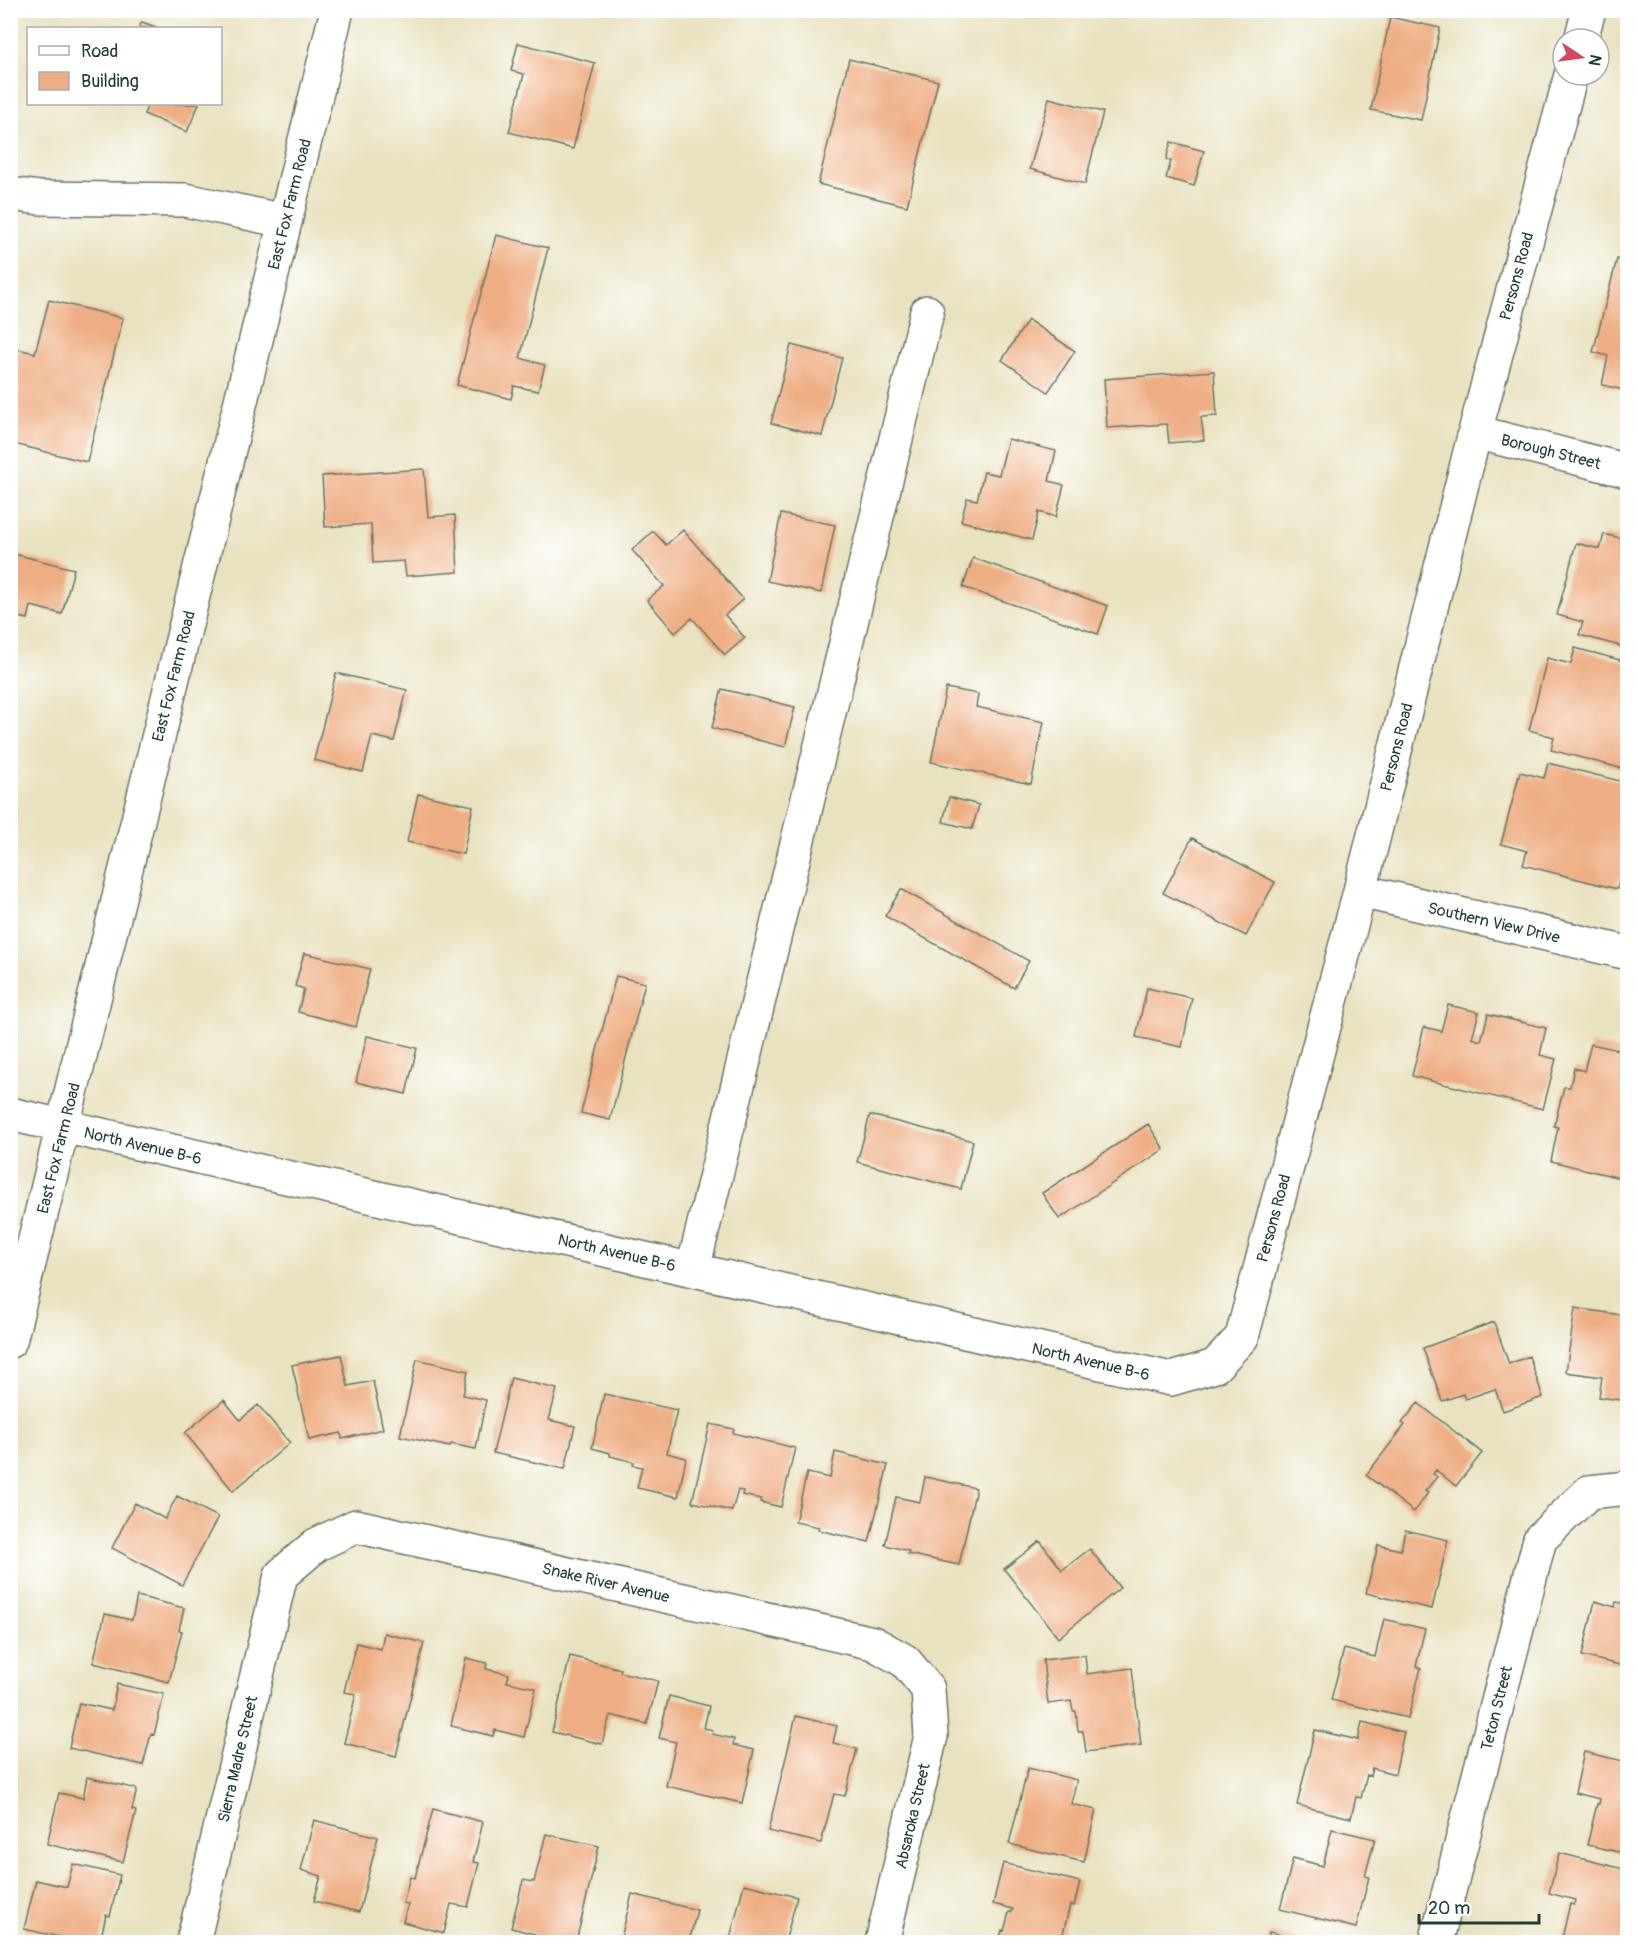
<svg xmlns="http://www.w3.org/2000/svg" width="1638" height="1953" viewBox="0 0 1638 1953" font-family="Pangolin,sans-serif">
<rect width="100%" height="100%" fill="#fff"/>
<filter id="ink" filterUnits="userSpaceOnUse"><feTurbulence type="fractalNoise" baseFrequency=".0167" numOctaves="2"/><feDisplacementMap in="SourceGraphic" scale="12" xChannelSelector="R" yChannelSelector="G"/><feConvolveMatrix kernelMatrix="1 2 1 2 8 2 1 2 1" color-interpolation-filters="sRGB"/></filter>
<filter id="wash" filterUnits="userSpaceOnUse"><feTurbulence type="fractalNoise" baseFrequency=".008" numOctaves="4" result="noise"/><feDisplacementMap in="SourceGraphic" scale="24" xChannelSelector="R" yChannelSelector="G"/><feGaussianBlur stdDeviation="1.35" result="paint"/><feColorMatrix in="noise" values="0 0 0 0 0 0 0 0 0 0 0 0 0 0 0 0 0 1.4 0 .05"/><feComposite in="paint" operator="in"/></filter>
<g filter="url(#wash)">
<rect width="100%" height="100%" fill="#e9e2c0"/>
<g id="blocks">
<!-- building -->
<path fill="#eead82" d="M1390,17l50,11 -19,92 -50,-10z
M142,22l17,6h-20z
M518,43l77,20 -22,86 -64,-17 15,-58 -13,-3z
M849,59l89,22 -31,125 -89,-22z
M1049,98l54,14 -18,72 -55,-15z
M148,104h51l-12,28 -43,-18z
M1171,142l33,9 -10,35 -28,-8 5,-17 -5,-1z
M496,235l52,13 -28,110 25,7 -7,26 -24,-5 -3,13 -54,-14z
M1617,259l11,3v129l-26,-6 6,-29 -15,-4z
M49,300l74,18 -36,144 -77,-19v-84l3,-11 22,5z
M1028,320l47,31 -27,41 -46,-32z
M791,345l51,13 -20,78 -51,-13z
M1214,371l3,45 -16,1 3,23 -35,3 -2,-19 -60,4 -3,-49z
M1008,439l48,12 -7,30 15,4 -8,32 -17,-5 -7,28 -71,-19 6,-23 10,2 7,-28 15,3z
M424,469l4,48 27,-2 3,57 -52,4 -2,-15 -31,2 -2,-39 -46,3 -3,-51z
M781,514l54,11 -14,68 -54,-12z
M683,530l60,69 -18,16 20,23 -20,17 -33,-37 -17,15 -28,-33 17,-14 -32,-36 21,-19 13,14z
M1604,534l24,6v108l-49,-13 4,-13 -26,-7 19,-72 24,6z
M10,553l64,16 -12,45 -31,-8 -3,13 -18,-4z
M973,558l135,48 -10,28 -135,-47z
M1575,648l53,14v108l-77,-20 3,-13 -25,-7 18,-72 24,6z
M336,673l71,17 -13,51 -22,-5 -9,36 -49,-12z
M946,688l32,6 -2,13 68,15 -13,62 -100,-22z
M722,689l73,18 -10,40 -73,-19z
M1548,763l80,20v67l-11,39 -94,-24 4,-14 -26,-7 19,-72 24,6z
M418,794l55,12 -10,48 -56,-12z
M949,797l30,8 -7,24 -29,-7z
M1192,838l83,44 -29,54 -83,-43z
M901,889l128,72 -15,27 -129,-72z
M304,953l66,16 -14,58 -58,-15 6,-23 -9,-3z
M616,976l29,7 -35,137 -29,-7z
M1147,988l45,10 -10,49 -46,-10z
M1448,1005l31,7 -7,26 9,3 7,-27 58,14 -6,27 16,4 -13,50 -131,-33 12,-49 17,4z
M367,1036l50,12 -11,46 -50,-12z
M1591,1044l37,8v128l-77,-19 7,-34 -4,-1 10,-39h6l4,-19 10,3z
M870,1115l103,26 -12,48 -104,-27z
M1148,1124l16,25 -105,70 -17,-26z
M1575,1308l53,8v85l-29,-4 3,-20 -36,-5z
M1494,1322l15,42 20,-8 14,41 -40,14 -8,-22 -30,10 -2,-5 -21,7 -19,-53z
M341,1355l7,31 25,-5 10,48 -41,10 -1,-6 -32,7 -17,-75z
M417,1359l51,12 -5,24 23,5 -10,49 -25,-5 -1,3 -50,-11z
M511,1378l46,11 -8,31 26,6 -10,43 -72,-16z
M604,1394l73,16 -10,43 19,5 -8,39 -41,-9 5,-21 -9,-2 1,-3 -24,-6v-3l-18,-5z
M224,1400l16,20 18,-15 32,38 -57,48 -48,-58z
M1418,1403l64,50 -26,33 -20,-16 -3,4 4,3 -12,14 3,2 -14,19 -48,-37 39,-50 -3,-2z
M710,1424l24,5 -1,4 62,15 -14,59 -21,-5 1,-3 -19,-4 1,-4 -5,-1 -6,21 -40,-9z
M835,1452l53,13 -19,77 -51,-12 1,-3 -24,-5 12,-49 23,5z
M925,1477l51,11 -17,77 -51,-11 1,-3 -24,-6 11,-48 24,5z
M177,1496l41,21 -36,68 -70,-37 23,-45 30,16z
M1405,1530l43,10 -16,69 -66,-16 12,-48 23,5z
M1040,1541l22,29 28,-21 30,39 -62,50 -54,-69z
M137,1596l47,12 -5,22 3,1 -13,51 -76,-19 12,-49 27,6z
M1595,1601l20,6 1,-5 12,2v63l-46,-11z
M1384,1619l41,10 -9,37 5,2 -13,50 -77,-18 13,-51 31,8z
M384,1633l40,10 -28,113 -52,-13 12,-49 -12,-2 12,-49 25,6z
M1085,1655l2,19 45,-6 9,77 -55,7 -3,-21h-5l-2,-20h-3l-2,-10 -23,3 -5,-44z
M570,1656l51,13 -1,3 38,9 -11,43 -37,-9 -8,29 -50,-12z
M466,1658l21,5 -1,6 23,5 -2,8 29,6 -12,49 -29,-7 -2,6 -42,-10z
M117,1684l47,10 -10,41 -3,-1 -8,31 -74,-17 10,-45 33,7z
M669,1696l40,10 -5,22 9,2 -1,4 22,5 -1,6 21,5 -12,53 -76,-17 10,-44 -17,-4z
M796,1716l41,10 -4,17 24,6 -12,47 -11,-2 -13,49 -53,-12z
M1362,1722l42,10 -9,42 -23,-6 -2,8 -3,-1 -6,23 -5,-1 -5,21 -54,-13 18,-75 43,10z
M1584,1752l44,10v92l-41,-9 10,-41h2l1,-5 -25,-6z
M1028,1768l49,12 -6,24 25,6 -12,52 -75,-18z
M87,1777l50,12 -5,21 4,1 -13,51 -76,-18 12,-51 24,5z
M433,1809l50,13 -10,40 6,1 -11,44 -17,-3 -7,29 -41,-11 5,-18 -5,-1 7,-26 5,1z
M314,1820l64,17 -19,75 -45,-11 7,-25 -20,-6z
M1332,1829l43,10 -10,37 4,1 -13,51 -76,-19 13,-51 30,8z
M546,1834l53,12 -23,96h-43l2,-8 -24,-6 12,-48 11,2z
M1559,1853l69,17v39l-8,33h-59l9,-38 4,1 1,-5 -26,-7z
M1003,1863l77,19 -6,24 -4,-1 -9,37h-62l3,-12 2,1 5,-19h3l1,-3 -20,-5z
M73,1864l47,11 -10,41 -4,-1 -6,27h-19l-57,-13 12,-49 31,7z
M744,1884l53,13 -12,45h-56z
M632,1894l65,16 -8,32h-69z
M1269,1932l41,10h-43z"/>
</g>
</g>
<g filter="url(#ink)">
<use href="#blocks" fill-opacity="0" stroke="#667765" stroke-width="1.5"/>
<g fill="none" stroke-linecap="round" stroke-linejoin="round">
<defs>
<path id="street" d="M1581,39l8,-29
M10,194l30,4 145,2 100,21
M1475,432l153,39
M1360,891l268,62
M10,1114l1161,265 44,-13 27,-29 118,-446 115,-459 96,-357
M693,1269l234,-957
M193,1942l88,-367 35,-30 40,-19 517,117 32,18 23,28 3,47 -49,206
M1436,1942l104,-403 49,-47 39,-4"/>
<path id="secondary" d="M10,1341l327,-1331"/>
</defs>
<!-- street casing -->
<use href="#street" stroke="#667765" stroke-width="36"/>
<!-- secondary casing -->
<use href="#secondary" stroke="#667765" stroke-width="36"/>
<!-- street -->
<use href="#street" stroke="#fff" stroke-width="33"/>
<!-- secondary -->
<use href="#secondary" stroke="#fff" stroke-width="33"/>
</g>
</g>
<g text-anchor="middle" stroke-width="4.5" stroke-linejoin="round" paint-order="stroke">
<!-- street labels -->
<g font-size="16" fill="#1f3d34" stroke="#fff">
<text transform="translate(289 204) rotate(-76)" y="6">East Fox Farm Road</text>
<text transform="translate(1516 276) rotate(-75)" y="6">Persons Road</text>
<text transform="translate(1551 451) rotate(14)" y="6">Borough Street</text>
<text transform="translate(173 676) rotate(-76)" y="6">East Fox Farm Road</text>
<text transform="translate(1396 747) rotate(-76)" y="6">Persons Road</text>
<text transform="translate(1494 922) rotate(13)" y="6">Southern View Drive</text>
<text transform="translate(143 1145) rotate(13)" y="6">North Avenue B-6</text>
<text transform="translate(58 1148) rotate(-76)" y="6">East Fox Farm Road</text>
<text transform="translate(1273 1218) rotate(-75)" y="6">Persons Road</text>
<text transform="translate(617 1252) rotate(13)" y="6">North Avenue B-6</text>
<text transform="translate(1091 1361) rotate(13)" y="6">North Avenue B-6</text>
<text transform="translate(606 1582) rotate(13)" y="6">Snake River Avenue</text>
<text transform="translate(1496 1708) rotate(-76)" y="6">Teton Street</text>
<text transform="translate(237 1759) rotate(-77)" y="6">Sierra Madre Street</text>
<text transform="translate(912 1816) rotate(-77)" y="6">Absaroka Street</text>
</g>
</g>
<!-- margin -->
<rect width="1638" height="1953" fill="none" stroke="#fff" stroke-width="36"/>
<!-- legend -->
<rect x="27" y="27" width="195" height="78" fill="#ffffff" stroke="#a5b1ae" stroke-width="1.5"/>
<rect x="39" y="46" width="30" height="9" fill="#ffffff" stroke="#a5b1ae" stroke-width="1.5"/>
<text x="81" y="57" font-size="18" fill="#1f3d34">Road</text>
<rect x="39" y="72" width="30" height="18" fill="#eead82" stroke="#a5b1ae" stroke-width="1.5"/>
<text x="81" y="87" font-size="18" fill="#1f3d34">Building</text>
<!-- north arrow -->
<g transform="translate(1581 57) rotate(103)"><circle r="28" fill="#ffffff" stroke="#a5b1ae" stroke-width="1.5"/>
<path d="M0-4.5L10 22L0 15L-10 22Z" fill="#d1495b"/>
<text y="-9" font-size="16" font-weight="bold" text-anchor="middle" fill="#1f3d34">N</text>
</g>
<!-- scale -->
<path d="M1419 1914v9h120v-9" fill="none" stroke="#1f3d34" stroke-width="3"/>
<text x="1428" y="1914" font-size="18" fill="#1f3d34" stroke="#ffffff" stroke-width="4.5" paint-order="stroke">20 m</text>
</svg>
